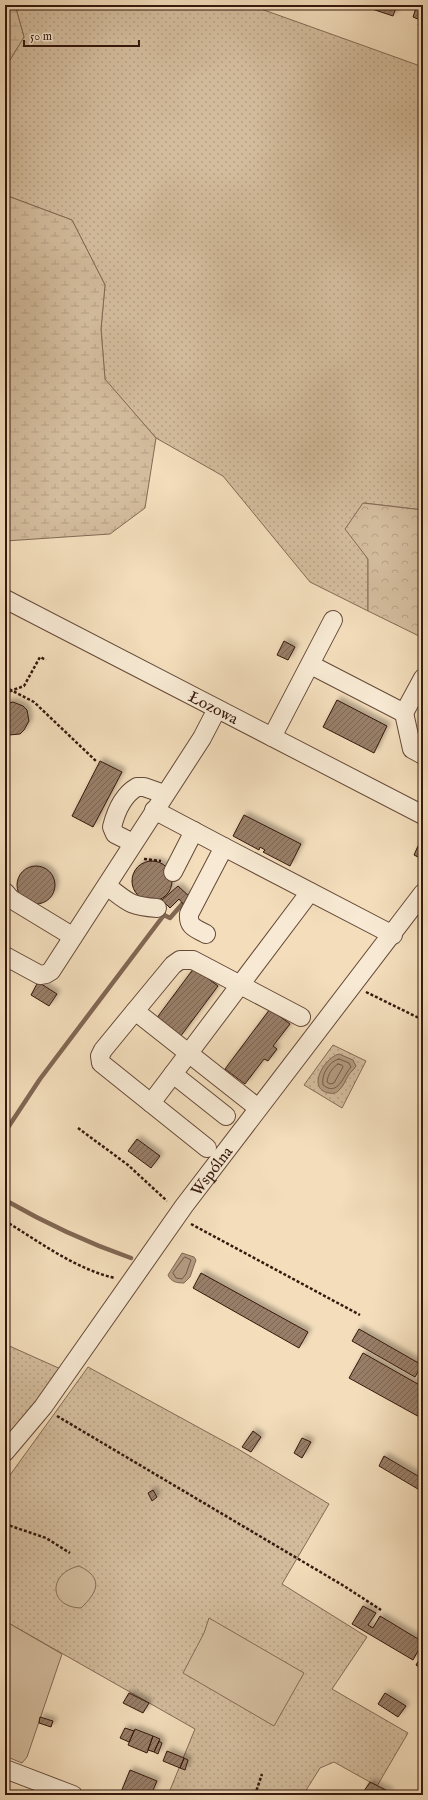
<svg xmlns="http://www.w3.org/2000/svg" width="428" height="1800" viewBox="0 0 428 1800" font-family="'IM FELL English',serif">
<defs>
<pattern id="grass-dots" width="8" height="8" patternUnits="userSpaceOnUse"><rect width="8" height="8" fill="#d3bc9d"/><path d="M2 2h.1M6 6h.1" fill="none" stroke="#b6a186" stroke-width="1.8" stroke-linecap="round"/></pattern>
<pattern id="forest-crowns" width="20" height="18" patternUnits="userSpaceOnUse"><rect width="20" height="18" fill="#d3bc9d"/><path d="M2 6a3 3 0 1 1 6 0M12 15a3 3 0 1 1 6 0" fill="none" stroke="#b6a186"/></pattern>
<pattern id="wetland-marsh" width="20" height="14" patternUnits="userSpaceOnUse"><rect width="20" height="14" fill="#d3bc9d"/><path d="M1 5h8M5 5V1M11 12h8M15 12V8" fill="none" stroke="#b6a186"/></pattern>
<pattern id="building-hatch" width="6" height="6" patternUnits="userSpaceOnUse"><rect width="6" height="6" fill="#987e67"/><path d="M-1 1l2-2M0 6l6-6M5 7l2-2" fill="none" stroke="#7d6653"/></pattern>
<filter id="shadow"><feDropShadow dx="3.5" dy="-3.5" stdDeviation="2" flood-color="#0004"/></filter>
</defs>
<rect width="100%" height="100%" fill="#f3ddbb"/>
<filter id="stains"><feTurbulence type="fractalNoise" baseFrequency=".005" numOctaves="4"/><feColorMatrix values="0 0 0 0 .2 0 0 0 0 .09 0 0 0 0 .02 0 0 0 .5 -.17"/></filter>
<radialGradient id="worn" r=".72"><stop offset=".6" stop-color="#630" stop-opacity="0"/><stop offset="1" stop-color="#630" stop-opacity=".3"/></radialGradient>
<!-- grass -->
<path fill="url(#grass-dots)" stroke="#846a55" d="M15,5h235l173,62v443l-59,-7 4,56v52l-58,-29 -87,-106 -67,-38 -51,-58 -4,-51 4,-44 -33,-65 -67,-25v-127l19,-31z
M333,1045l33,16 -24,47 -38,-23z
M5,1344l58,26 -58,69z
M88,1367l150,82 91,55 -47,80 85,53 -35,52 76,44 -31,53 -43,-24 -14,6 -15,24 5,3h-142l27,-66 -190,-108v-139z"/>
<!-- forest -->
<path fill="url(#forest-crowns)" stroke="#846a55" d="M363,503l60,7v128l-55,-27v-52l-23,-30z"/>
<!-- wetland -->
<path fill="url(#wetland-marsh)" stroke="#846a55" d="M5,5h10l9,32 -19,31z
M5,195l67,25 33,65 -4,44 4,50 51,59 -11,70 -35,26 -105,7z"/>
<!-- garden -->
<path fill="#d3bc9d" stroke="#846a55" d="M79,1566c25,12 19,26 2,42 -33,-1 -33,-35 -2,-42z
M209,1618l95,55 -30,53 -91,-53 21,-40z
M5,1621l57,33 -35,103 -5,6 -17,-7z"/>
<!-- water -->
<path fill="#b39a80" stroke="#816652" d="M339,1054l14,6 3,6c-2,4 -6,6 -8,10 -3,5 -4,9 -8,13 -3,4 -6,5 -11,4 -23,-4 -5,-35 10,-39z
M182,1253l12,4 2,3 -6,17 -6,6c-7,0 -13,-1 -16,-8z"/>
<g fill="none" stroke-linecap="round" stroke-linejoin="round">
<!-- shore -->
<path stroke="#745946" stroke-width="1" d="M339,1059l10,4 2,4c-8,9 -13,30 -28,18 -2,-10 6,-24 16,-26z
M338,1064l4,1 1,2 -9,16 -4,1 -3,-2c1,-8 5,-14 11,-18z
M185,1257l6,3 -5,14 -4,5 -6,-1 -3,-5z"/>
<!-- stream -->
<path stroke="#816652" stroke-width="4.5" d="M5,1132l35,-53 124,-164 6,3 13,-15
M5,1200c40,23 83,43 126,58"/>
</g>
<!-- building -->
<path fill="url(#building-hatch)" stroke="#36180d" filter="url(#shadow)" d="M373,5h24l-4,11 -21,-7z
M417,5h6v22l-5,-2 2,-5 -7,-3z
M284,641l11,6 -7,13 -11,-5z
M337,700l50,26 -13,27 -51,-26z
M13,702l10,4 4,4 2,11 -5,9 -4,4 -11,1 -4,-1v-30z
M100,761l22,11 -29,55 -21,-11z
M244,815l57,29 -11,22 -27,-14 2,-2 -5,-3 -1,3 -26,-14z
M418,846l5,2 -3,10 -6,-3z
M132 881a20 20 0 1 1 40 0a20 20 0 1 1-40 0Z
M17 885a19 19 0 1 1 38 0a19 19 0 1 1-38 0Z
M178,886l13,12 -7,7 -5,-6 -9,9 -8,-8z
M194,968l24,18 -38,51 -24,-18z
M38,982l19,12 -8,12 -18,-11z
M270,1009l20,15 -17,22 4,3 -9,12 -4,-2 -19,25 -20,-15z
M137,1139l23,17 -9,12 -23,-17z
M201,1273l107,59 -9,16 -106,-60z
M359,1329l63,36 -7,12 -63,-36z
M363,1353l60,34v32l-74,-41z
M253,1431l8,6 -10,15 -9,-5z
M302,1438l9,4 -9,16 -8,-5z
M384,1456l39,23v13l-44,-26z
M153,1490l4,7 -5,4 -4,-8z
M363,1606l13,7 -8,12 5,3 7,-12 43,26 -10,18 -61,-36z
M423,1653v17l-7,-5z
M129,1693l20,10 -6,10 -20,-10z
M385,1693l21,13 -8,11 -20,-13z
M40,1717l13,4 -2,6 -12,-4z
M125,1728l9,3 -5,11 -9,-4z
M135,1729l18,7 -6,17 -19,-8z
M153,1736l7,3 -6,13 -6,-2z
M159,1741l3,2 -4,11 -4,-2z
M167,1751l17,7 -4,10 -17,-7z
M184,1758l4,2 -3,10 -5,-2z
M130,1770l27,11 -6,14h-22l-8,-3z
M370,1782l20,10 -2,3h-18l-6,-4z"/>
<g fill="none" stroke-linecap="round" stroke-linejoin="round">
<defs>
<g id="minor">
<path id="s1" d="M5,599l418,216"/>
<path d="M311,665l93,48 8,36 11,6"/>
<path d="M404,713l19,-35"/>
<path d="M272,737l61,-117"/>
<path d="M154,810l70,37"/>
<path d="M133,843l-18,-9 -3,-7c4,-16 11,-32 25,-40h7l20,7"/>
<path d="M173,872l21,-41"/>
<path d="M107,886c21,16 22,20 50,22"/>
<path d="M5,892l6,7 61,37"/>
<path d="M206,934c-11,-6 -18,-7 -17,-20l35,-67 169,88"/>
<path d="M5,956l35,19 6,-1 5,-3 151,-233 15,-29"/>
<path d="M135,1011l38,-46 7,-5h13l108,57"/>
<path d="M151,1103l22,-29"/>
<path d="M226,1116l-53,-42 137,-182"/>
<path d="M207,1148l-106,-85 -1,-7 3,-6 32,-39 123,97"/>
<path id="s2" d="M5,1452l38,-45 141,-201 239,-313"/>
<path d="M5,1769l68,26"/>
</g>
</defs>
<!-- minor casing -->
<use href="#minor" stroke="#654938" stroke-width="20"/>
<!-- path -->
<path stroke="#36180d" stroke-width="2.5" stroke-dasharray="3 2" stroke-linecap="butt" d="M5,687l29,15 63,60
M5,693l19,-7 16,-29 6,3
M144,859l17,2
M366,992l57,28
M78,1128l50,37 39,36
M5,1221c35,21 70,48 110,57
M191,1224l169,91
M57,1416l287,170 37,24
M5,1524l41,14 24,15
M255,1795l7,-21"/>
<!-- minor -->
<use href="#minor" stroke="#f7e9d3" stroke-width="18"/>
</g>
<g text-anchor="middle" stroke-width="3.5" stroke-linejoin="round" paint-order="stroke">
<!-- street labels -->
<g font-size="16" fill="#36180d" stroke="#f7e9d3">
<text dy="6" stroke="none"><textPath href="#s1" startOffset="235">Łozowa</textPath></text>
<text dy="6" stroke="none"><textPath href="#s2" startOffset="349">Wspólna</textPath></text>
</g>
</g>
<!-- margin -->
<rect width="428" height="1800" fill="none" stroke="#f3ddbb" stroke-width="20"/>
<rect x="6" y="6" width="416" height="1788" fill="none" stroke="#36180d" stroke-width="2"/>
<rect x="10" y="10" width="408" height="1780" fill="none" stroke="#36180d"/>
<!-- scale -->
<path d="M24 40v6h115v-6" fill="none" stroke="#36180d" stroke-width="2"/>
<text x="30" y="40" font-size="12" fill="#36180d" stroke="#f7e9d3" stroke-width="3" paint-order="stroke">50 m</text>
<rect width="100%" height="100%" filter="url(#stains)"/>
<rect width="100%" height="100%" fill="url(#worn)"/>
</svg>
